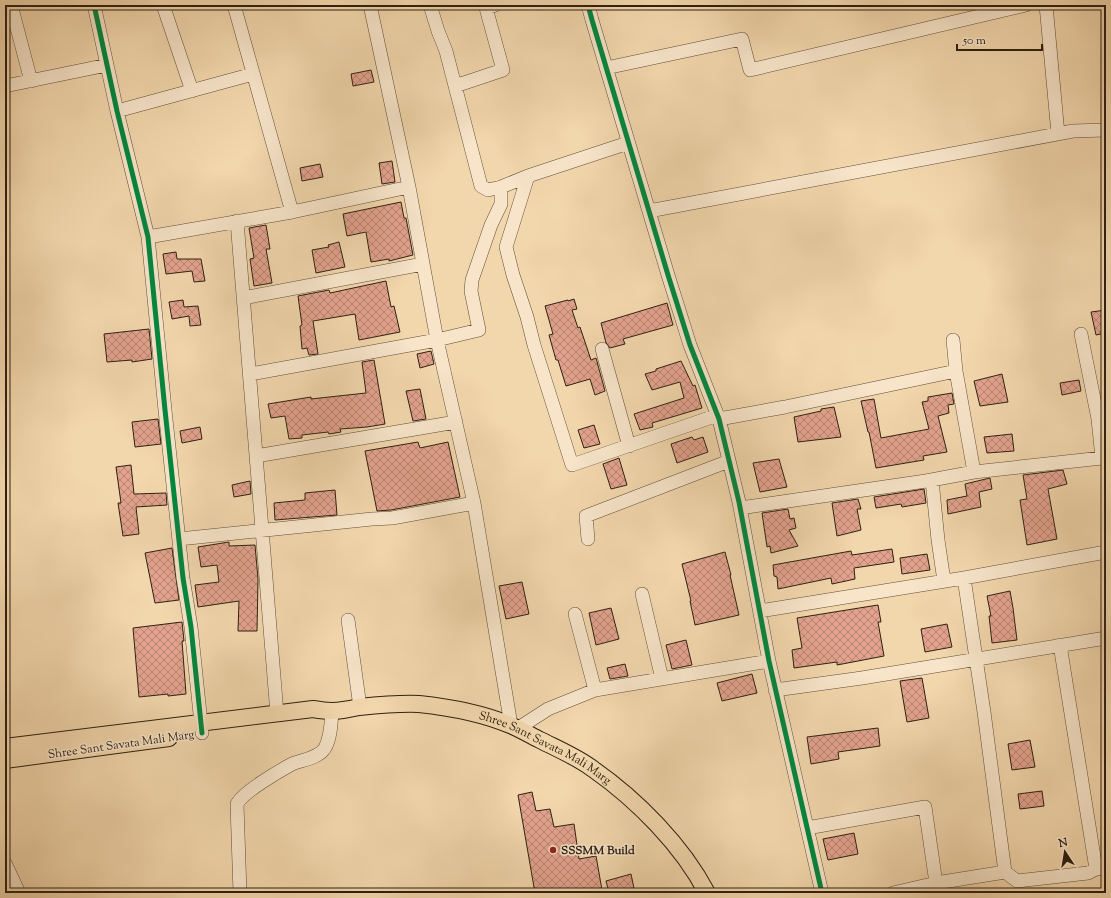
<svg xmlns="http://www.w3.org/2000/svg" width="1111" height="898" viewBox="0 0 1111 898" font-family="'Sorts Mill Goudy',serif">
<defs>
<pattern id="building-cross-hatch" width="8" height="8" patternUnits="userSpaceOnUse"><rect width="8" height="8" fill="#e2a28d"/><path d="M0 0l8 8M0 8l8-8" fill="none" stroke="#b88472"/></pattern>
</defs>
<rect width="100%" height="100%" fill="#f2d6ac"/>
<filter id="stains"><feTurbulence type="fractalNoise" baseFrequency=".005" numOctaves="4"/><feColorMatrix values="0 0 0 0 .2 0 0 0 0 .09 0 0 0 0 .02 0 0 0 .5 -.17"/></filter>
<radialGradient id="worn" r=".72"><stop offset=".6" stop-color="#630" stop-opacity="0"/><stop offset="1" stop-color="#630" stop-opacity=".3"/></radialGradient>
<!-- building -->
<path fill="url(#building-cross-hatch)" stroke="#2d2012" d="M371,70l3,12 -21,4 -2,-12z
M392,161l3,21 -13,2 -3,-21z
M320,164l3,13 -21,4 -2,-13z
M401,202l3,16h2l7,37 -24,6v-2l-18,3 -5,-30 -19,4 -4,-22z
M266,225l4,24h-4l6,34 -18,3 -4,-27 4,-1 -5,-30z
M339,242l6,25 -29,6 -4,-23 17,-3 -1,-2z
M176,252l1,7h24l4,22 -11,1 -2,-11 -26,3 -3,-20z
M386,281l5,26 3,-1 6,26 -41,8 -4,-26 -42,7 5,33 -9,1 -2,-7 -5,1 -2,-23 2,-1 -4,-29 31,-6 1,3z
M574,299l3,10 -5,1 6,18 2,-1 11,33 5,-2 9,33 -10,4 -5,-16 -24,7 -8,-26h-2l-7,-25 4,-1 -8,-28 23,-6v1z
M183,300l1,7 14,-1 3,19 -11,1 -1,-10 -17,3 -3,-17z
M667,303l6,22 -50,14 2,5 -15,4 -4,-5 -5,-20z
M1106,310v23l-10,2 -5,-23z
M149,329l3,30 -20,3v-2l-25,2 -3,-28z
M431,351l3,13 -14,4 -3,-14z
M374,360l11,64 -18,3 -27,2 1,3 -12,2 -1,-2 -26,3v3l-13,1 -4,-23 -14,2 -3,-14 43,-7v2l55,-6 -4,-31z
M681,361l12,25 2,-1 7,23 -50,15 1,4 -13,3 -6,-16 50,-16 -4,-16 -28,8 -7,-16 11,-3v-2z
M1002,374l6,28 -28,4 -6,-25z
M1079,380l2,11 -19,4 -2,-12z
M420,389l6,30 -13,2 -7,-30z
M952,393l2,11 -6,1 1,8 -11,3 9,36 -24,4 1,4 -48,8 -7,-36h-1l-7,-31 13,-2 7,39 48,-9 -7,-27 6,-1v-4z
M834,407l7,30 -43,5 -4,-25 27,-6v-2z
M158,419l3,25 -26,3 -3,-25z
M594,425l6,19 -16,4 -6,-18z
M200,427l2,12 -20,4 -2,-12z
M1012,434l2,17 -27,2 -3,-16z
M692,437l2,3 9,-3 5,15 -31,11 -6,-19z
M418,442l2,6 28,-6 12,55 -69,13 -14,1 -12,-60z
M619,458l8,27 -16,4 -8,-25z
M779,459l8,28 -27,5 -7,-29z
M131,465l3,29 32,-1 1,12 -31,2 3,27 -16,2 -5,-33h3l-5,-36z
M1063,470l4,14 -19,5 9,50 -30,6 -7,-45 7,-1 -4,-24z
M990,478l2,11 -13,3 2,15 -33,7 -1,-14 20,-4 -2,-12z
M250,481l1,13 -17,3 -2,-12z
M924,489l2,14 -24,4 -1,-3 -25,4 -2,-11z
M335,490l2,25 -62,5 -1,-17 31,-3v-7z
M858,499l3,10h-4l4,21 -24,6 -5,-33z
M788,509l2,10 4,-1 2,10 -7,2 9,16 -27,7 -1,-7 -3,1 -5,-34z
M229,542v4l26,-1 3,34 -1,52h-19l1,-30 -41,6 -3,-22 24,-3 -2,-17 -16,2 -3,-20z
M172,548l7,52 -24,3 -10,-50z
M892,549l2,13 -40,6 1,11 -23,5 -1,-6 -53,11 -1,-12 -3,-1 -1,-11 78,-14 1,4z
M725,552l6,23h-1l9,40 -44,10 -5,-24h1l-9,-37z
M927,554l3,16 -28,4 -2,-16z
M522,582l7,32 -23,5 -7,-33z
M1010,591l3,17 4,32 -25,3 -3,-27h2l-4,-20z
M878,605l3,17h-3l6,34 -47,9v-3l-43,6 -2,-18 10,-2 -5,-30z
M611,608l8,31 -23,6 -7,-32z
M182,622l2,19h-2l4,53 -18,2v-2l-29,3 -6,-69z
M947,624l5,23 -27,5 -4,-23z
M686,640l6,25 -20,4 -6,-24z
M625,664l3,12 -18,3 -3,-11z
M752,674l5,19 -35,8 -5,-18z
M922,678l7,40 -22,4 -7,-41z
M878,728l2,18 -42,6 1,7 -28,5 -4,-27z
M1030,740l5,27 -23,3 -4,-26z
M1042,791l2,15 -24,3 -2,-15z
M532,792l4,19 14,-2 4,18 20,-3 5,35 17,-3 6,34 -12,3h-55l-17,-98z
M854,833l4,21 -30,6 -5,-21z
M631,874l4,19h-26l-3,-12z"/>
<g fill="none" stroke-linecap="round" stroke-linejoin="round">
<defs>
<path id="minor" d="M11,5l20,76
M94,5l23,106 31,126 17,173 18,168 8,49 11,106
M234,5l58,207
M370,5l39,182 28,153 37,163 37,222
M430,5l8,26 8,20 35,135 7,4 13,-3 27,-11 -22,71 7,28 14,42 7,28 38,120 146,-50
M588,5l4,15 76,255 22,70 29,74 20,83 30,159 53,232
M1046,5l12,129
M164,8l28,83
M606,68l136,-29 8,31 276,-65
M5,86l102,-21
M455,86l48,-16 -17,-62 9,-3
M117,111l136,-37
M528,176l100,-33
M649,211l424,-80 33,-1
M237,221l40,493
M148,237l144,-25 117,-25
M243,298l180,-34
M602,349l27,97
M250,374l187,-34 42,-10 -8,-39 1,-11 19,-55 10,-21v-17
M719,419l66,-12 171,-36
M256,456l200,-34
M974,472l128,-14 -4,-39 -17,-85
M932,480l6,60 6,41
M740,508l186,-27 48,-9 -18,-101 -3,-31
M179,539l193,-20 20,-1 82,-15
M588,539l-2,-23 143,-55
M642,594l20,85
M760,611l204,-33 142,-26
M575,614l20,76
M348,620l12,87
M1060,645l36,224
M775,690l87,-12 244,-40
M517,729l31,-20 47,-19 174,-29
M807,828l118,-21 11,76
M5,863l14,30
M1005,872l12,9 71,-8 8,-4 10,-1
M240,893l-3,-89c6,-12 42,-33 55,-40 10,-4 27,-6 33,-16 6,-11 6,-25 7,-37
M893,893l43,-10 69,-11 -21,-160 -20,-134"/>
<g id="major">
<path id="s1" d="M5,747l308,-38c6,1 13,2 19,2 8,0 18,-2 27,-4 20,-2 40,-4 60,-3 28,3 65,10 91,21 10,4 20,10 30,15 18,9 37,17 53,29 44,31 89,76 114,124"/>
<path d="M5,760l164,-22"/>
</g>
</defs>
<!-- minor casing -->
<use href="#minor" stroke="#5e4e38" stroke-width="14"/>
<!-- major casing -->
<use href="#major" stroke="#2d2012" stroke-width="18"/>
<!-- minor -->
<use href="#minor" stroke="#f7e4c9" stroke-width="13"/>
<!-- major -->
<use href="#major" stroke="#f2d6ac" stroke-width="16"/>
<defs>
<path id="cycleway" d="M94,5l23,106 31,126 17,173 18,168 8,49 11,106
M588,5l4,15 76,255 22,70 29,74 20,83 30,159 53,232"/>
</defs>
<!-- cycleway casing -->
<use href="#cycleway" stroke="#f7e4c9" stroke-width="8"/>
<!-- cycleway -->
<use href="#cycleway" stroke="#00873e" stroke-width="5"/>
</g>
<!-- markers -->
<circle fill="#8f2418" stroke="#f7e4c9" stroke-width="1.5" cx="553" cy="850" r="4"/>
<g text-anchor="middle" stroke-width="3" stroke-linejoin="round" paint-order="stroke">
<!-- street labels -->
<g font-size="12" fill="#2d2012" stroke="#f7e4c9">
<text transform="translate(121 744) rotate(-8)" y="4">Shree Sant Savata Mali Marg</text>
<text dy="4" stroke="none"><textPath href="#s1" startOffset="552">Shree Sant Savata Mali Marg</textPath></text>
</g>
<!-- poi labels -->
<g font-size="12" font-weight="bold" fill="#2d2012" stroke="#f7e4c9" text-anchor="start">
<text x="561" y="854">SSSMM Build</text>
</g>
</g>
<!-- margin -->
<rect width="1111" height="898" fill="none" stroke="#f2d6ac" stroke-width="20"/>
<rect x="6" y="6" width="1099" height="886" fill="none" stroke="#2d2012" stroke-width="2"/>
<rect x="10" y="10" width="1091" height="878" fill="none" stroke="#2d2012"/>
<!-- north arrow -->
<g transform="translate(1065 852) rotate(348)" stroke="#f7e4c9" stroke-width="3" paint-order="stroke">
<path d="M0-3L7 15L0 10L-7 15Z" fill="#2d2012"/>
<text y="-6" font-size="11" font-weight="bold" text-anchor="middle" fill="#2d2012">N</text>
</g>
<!-- scale -->
<path d="M957 44v6h85v-6" fill="none" stroke="#2d2012" stroke-width="2"/>
<text x="963" y="44" font-size="12" fill="#2d2012" stroke="#f7e4c9" stroke-width="3" paint-order="stroke">50 m</text>
<rect width="100%" height="100%" filter="url(#stains)"/>
<rect width="100%" height="100%" fill="url(#worn)"/>
</svg>
